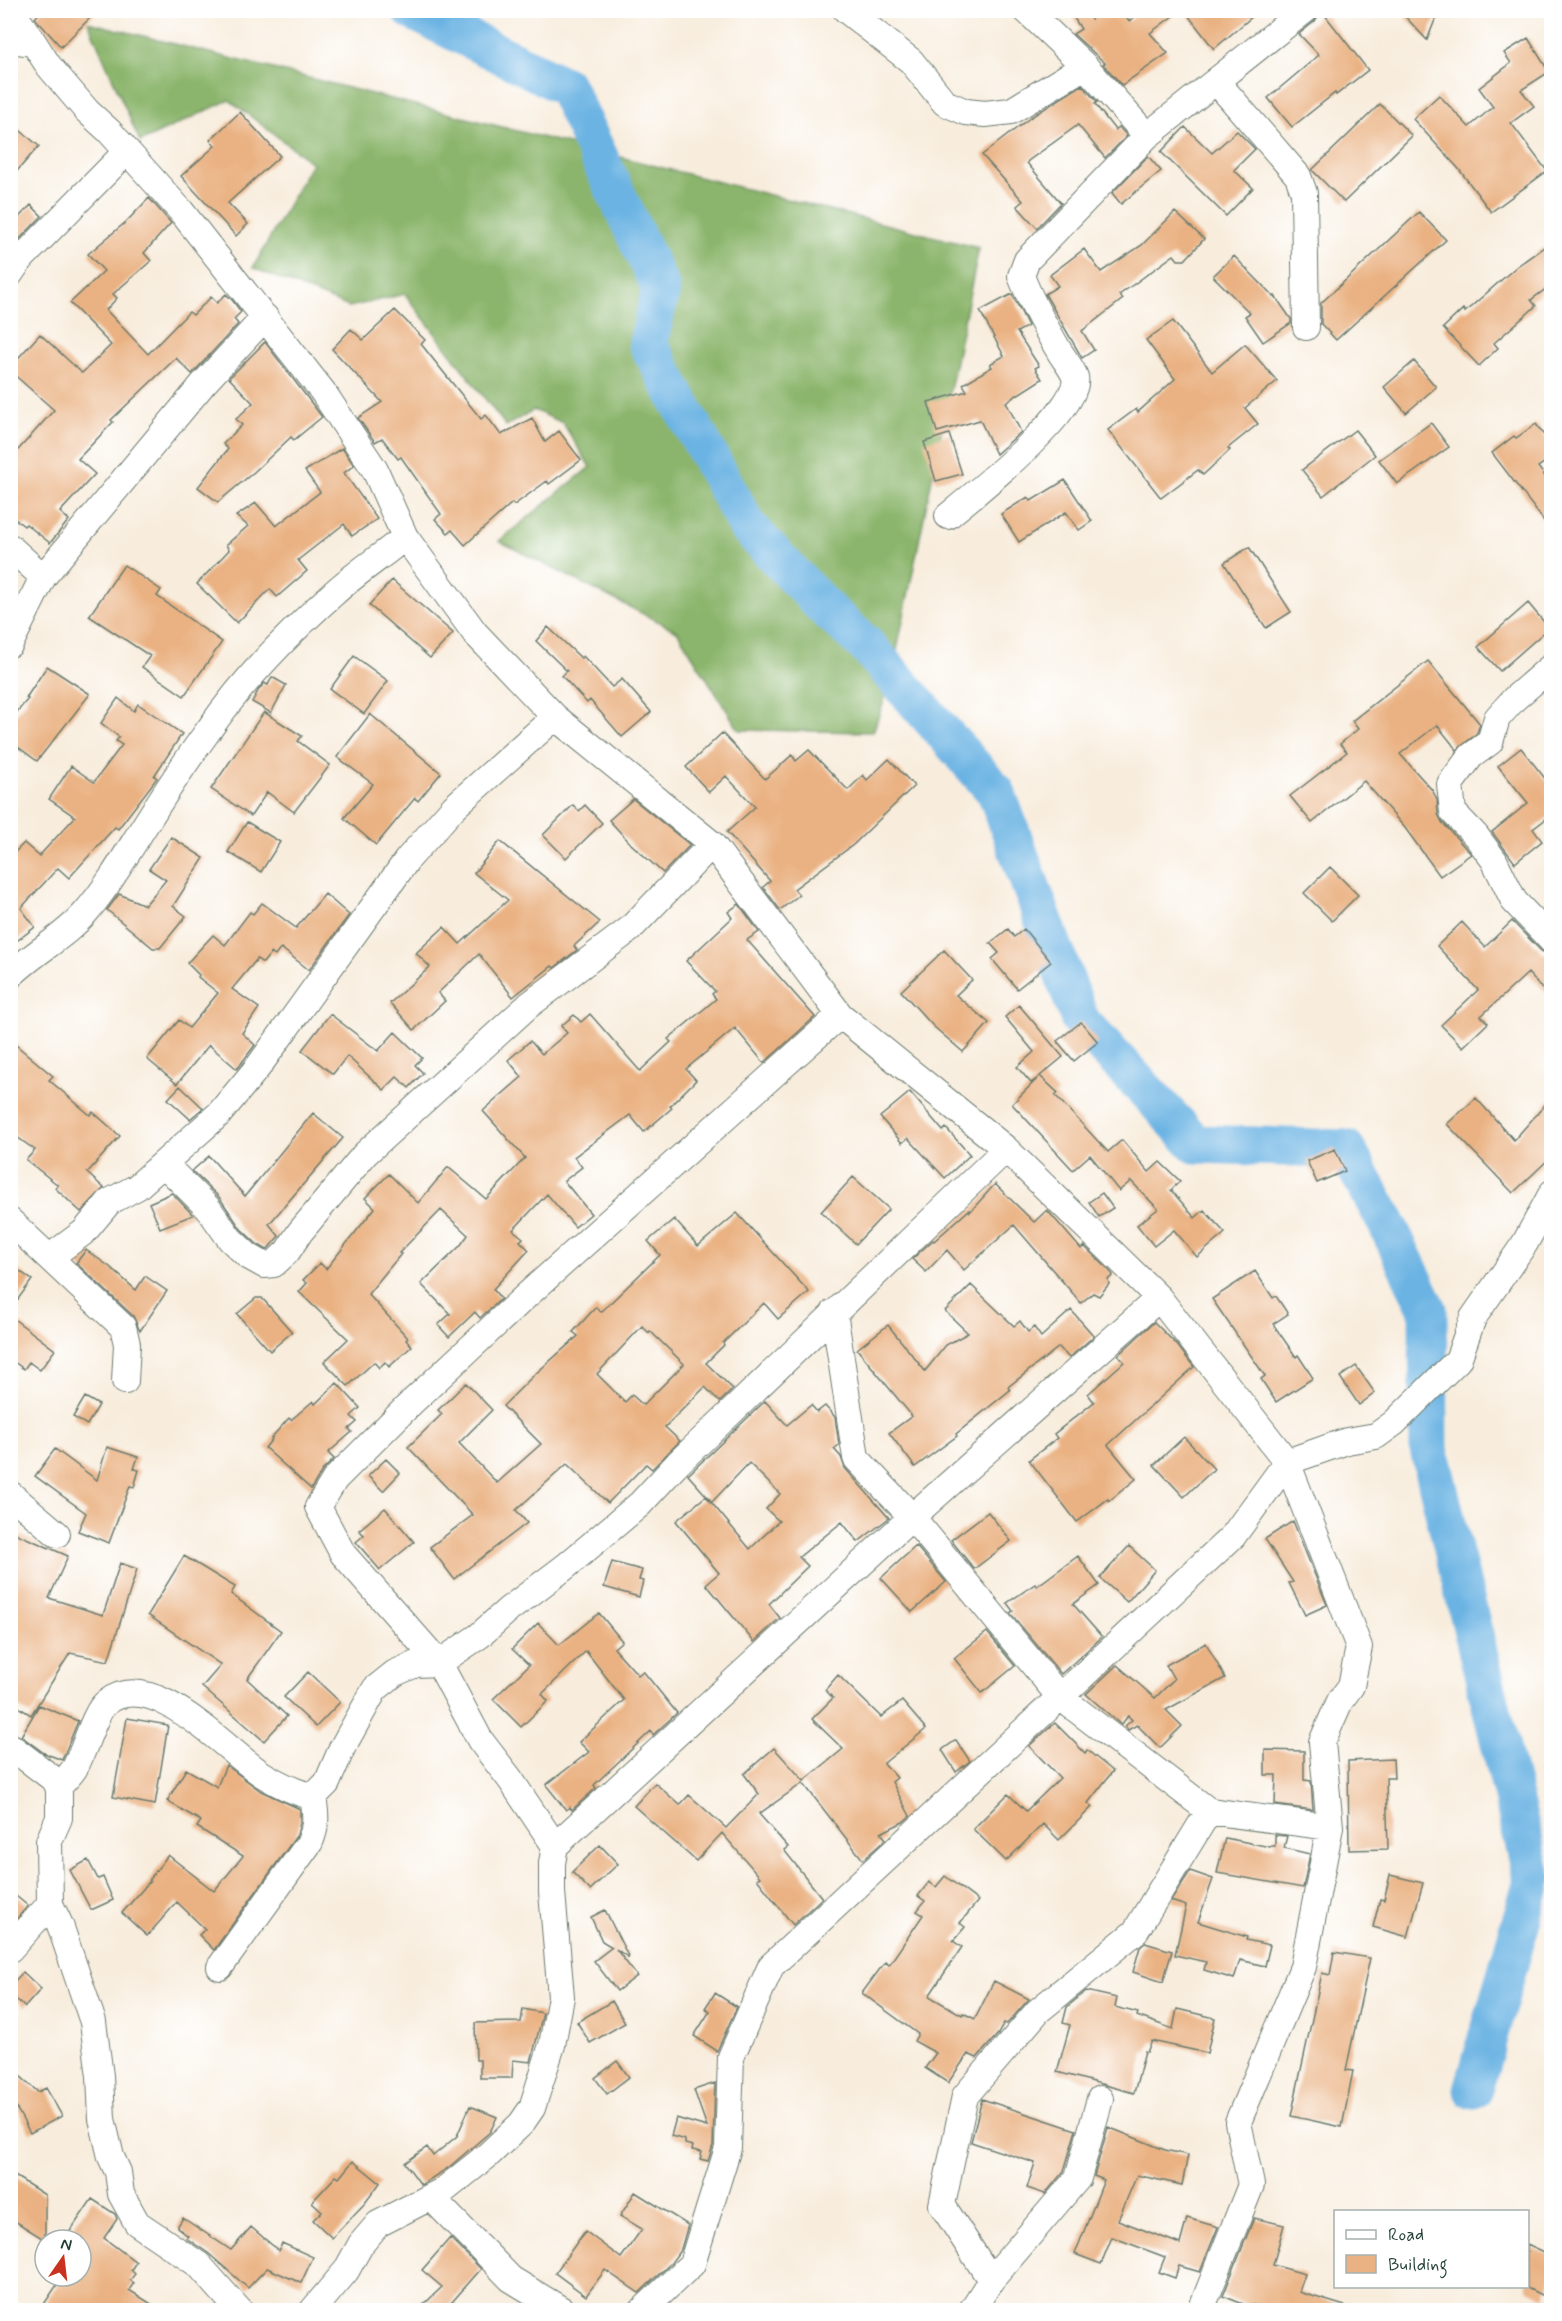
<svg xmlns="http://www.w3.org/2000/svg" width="1562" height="2321" viewBox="0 0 1562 2321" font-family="Mynerve,sans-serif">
<rect width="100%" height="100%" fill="#fff"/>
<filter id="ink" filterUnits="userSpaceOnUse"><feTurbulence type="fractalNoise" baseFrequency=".0167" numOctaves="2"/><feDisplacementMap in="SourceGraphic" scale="12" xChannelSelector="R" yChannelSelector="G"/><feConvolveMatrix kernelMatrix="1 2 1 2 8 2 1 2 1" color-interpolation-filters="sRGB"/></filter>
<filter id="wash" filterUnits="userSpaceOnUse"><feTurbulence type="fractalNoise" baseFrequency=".008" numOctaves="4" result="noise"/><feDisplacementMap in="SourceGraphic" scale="24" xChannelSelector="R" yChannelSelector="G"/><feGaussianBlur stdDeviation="1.35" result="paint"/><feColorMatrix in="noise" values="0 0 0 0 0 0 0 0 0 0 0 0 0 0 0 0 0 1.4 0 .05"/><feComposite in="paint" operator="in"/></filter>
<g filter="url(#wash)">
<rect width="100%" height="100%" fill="#f8eddd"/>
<!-- forest -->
<path fill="#8bb56c" stroke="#557950" stroke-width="1.5" d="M88,22l891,226 -89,436 -17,48 -134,-2 -62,-99 -178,-90 91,-74 -27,-44 -29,-13 -28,16 -101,-132 -56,13 -96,-39 59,-105 -83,-63 -89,42z"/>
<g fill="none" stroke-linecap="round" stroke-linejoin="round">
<!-- river -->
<path stroke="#6bb3e3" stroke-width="39" d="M411,10l155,77 95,202 -13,55 99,182 78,82 40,36 131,148 85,230 115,122 150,5 39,71 43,90 1,139 104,431 -60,210"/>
</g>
<g id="blocks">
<!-- building -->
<path fill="#eab283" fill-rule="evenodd" d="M42,10h56l-37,37 -26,-29z
M1069,10h14l8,9 8,-9h19l11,11 15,-11h37l-31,23 18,20 -46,32 -19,-21 2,-1 -32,-29 8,-5z
M1184,10h76l-46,39z
M1321,10l47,60 -32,25 -1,-2 -43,34 -24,-29 51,-43 -20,-21 16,-13z
M1399,10h40l-12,30z
M1528,38l21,34 -28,18 13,16 -23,17 36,48 -56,41 -33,-44 -45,-49 26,-24 30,32 24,-20 -14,-19 32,-25 -7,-10z
M1082,85l15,17 -2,2 20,26 4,-3 8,9 -22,22 -27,-33 -50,36 -1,2 34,40 -24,25 -20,-22 6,-5 -41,-46 49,-38z
M1380,104l32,32 -68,66 -32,-32z
M240,112l40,44 -52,47 20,21 -12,12 -55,-60 34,-30 -5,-6z
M10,122l29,24 -29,33z
M1185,127l27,26 25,-22 18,18 -21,21 19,18 -27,28 -65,-64z
M1148,156l13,15 -40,33 -9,-11z
M149,198l22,25 -27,30 7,8 -38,33 4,4 -11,12 42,44 41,-42 4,3 18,-18 6,6 9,-9 7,7 8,11 -7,7 4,5 -46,50 -16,-16 -65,62 2,2 -35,37 17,15 -35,38 9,8 -19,23 -24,-19 -2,2 -14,-11v-56l44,-49 -44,-39v-4l30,-33 42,39 29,-28 -41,-42 34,-32 -16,-17 39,-33z
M31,205l11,11 -30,31 -2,-21z
M1175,212l29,27 -19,21h-7l-4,-5 -55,40 4,4 -41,32 12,19 -12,8 -37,-64 13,-8 -8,-11 34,-26 17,23 41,-27z
M1419,212l27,28 -110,100 -15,-16v-21z
M1551,242v43l-20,15 5,6 -42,37 4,5 -19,18 -36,-38 20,-19 2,3 51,-45z
M1234,256l40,41 1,-1 16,23v4l-28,19 -18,-26 5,-3 -37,-37z
M1012,294l16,32 -11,6 22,34 -4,2 7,11 -36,23 15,30 -25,22 -16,-34 -43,12 -9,-30 39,-11 -4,-7 29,-17 -2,-3 14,-8 -24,-45z
M395,310l30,30 -4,4 60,75 5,-4 15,20 31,-17 13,24 14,-11 22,29 -32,24 -2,-3 -33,24 -2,-2 -47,42 -13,-15 -4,3 -13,-14 6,-5 -40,-57 -3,2 -16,-21 -7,4 -17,-24 24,-16 -50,-53 19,-20 12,11z
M1173,321l39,51 33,-28 32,37 -32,27 13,16 -30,24 2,2 -27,25 -5,-5 -37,28 -53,-68 28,-21 2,3 37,-33 -29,-39z
M265,342l57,75 -28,23 -3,-3 -37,35 -36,30 -20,-15 30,-38 -5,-5 19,-19 -6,-6 17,-16 -24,-25z
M1414,361l22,26 -30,26 -22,-26z
M1431,423l18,24 -52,37 -18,-24z
M1536,424l15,21v13l-13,9 13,17v46l-59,-77 22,-17 2,2z
M1355,430l20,25 -52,41 -21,-26z
M949,434l13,40 -26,7 -12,-39z
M342,448l12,17 -10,8 33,46 -25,17 -8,-12 -46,36 9,11 -30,26 -7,-8 -33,34 -40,-39 32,-34 -3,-5 22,-19 -12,-10 20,-13 20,23 44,-34 -15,-21z
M1065,480l27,41 -13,9 -13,-18 -47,30 -18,-28 27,-17 3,4z
M1249,547l42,65 -25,16 -42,-65z
M124,565l37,25 -4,6 65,46 -38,54 -42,-29 8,-11 -61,-40z
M392,580l61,53 -23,25 -61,-53z
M1528,603l21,25 -49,43 -22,-24z
M548,627l33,31 2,-2 29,31 10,-8 29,33 -29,25 -32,-37 -3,3 -25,-27 5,-5 -31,-30z
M354,656l34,25 -24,33 -34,-25z
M1428,661l52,63 -3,9 -20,17 -20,-25 -37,29 32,36 5,9 1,15 4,8 29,32 -31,22 -35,-48 -41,-47 -52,42 -22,-27 57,-44 -7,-8 18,-15 -6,-8z
M47,666l43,28 -53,67 -27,-20v-21l18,-21 -2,-1z
M272,677l14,8 -15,28 -19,-11 6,-11 6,-8 4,2z
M118,698l16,13 4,-7 44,30 -28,42 3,2 -39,51 -3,-2 -46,51 -11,-10 -37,40 14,19 -25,19v-89l14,-14 15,13 36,-39 -26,-18 22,-33 23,16 28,-37 -6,-4 3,-4 -18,-14z
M264,712l38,24 -4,5 32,24 -36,47 -27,-20 -16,24 -40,-27z
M370,714l71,59 -23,28 -3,-3 -39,47 -32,-27 29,-34 -36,-27z
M722,733l43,46 27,-24 4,6 13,-11 39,40 15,-15 4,5 22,-21 25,27 -61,59 -59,44 5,6 -19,15 -17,-23 7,-6 -43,-49 28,-25 -29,-31 -17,16 -23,-25z
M1521,748l30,38v29l-18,14 9,12 -27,22 -23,-31 36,-29 -30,-37z
M633,799l57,46 -27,28 -32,-29 -22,-24z
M573,805l6,6 6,-6 17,18 -36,35 -23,-23z
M247,822l33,20 -19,30 -33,-20z
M171,837l33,21 -31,48 13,10 -26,32h-7l-46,-38 12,-16 26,11 21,-25 -17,-11z
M500,841l100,81 -26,24 3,4 -23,18 -2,-2 -39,31 -34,-43 -41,39 7,8 -31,29 -24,-27 40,-36 -14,-14 28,-26 16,17 48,-44 -34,-27z
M1330,867l28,28 -26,26 -28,-28z
M325,894l24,21 -40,55 -28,-22 -6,8 -4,-3 -8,10 -6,-4 -25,30 27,19 -17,25 13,12 -18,24 -28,-24 -32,39 -30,-25 32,-39 10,8 29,-35 -20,-16 1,-2 -12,-12 26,-28 12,10 25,-33 3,2 9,-11 34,25z
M739,904l20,28 -12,8 68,77 -51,46 -29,-35 -49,41 10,11 -26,26 2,2 -28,24 -14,-17 -56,42 8,10 -18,14 27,33 -16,13 -28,-33 -34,36 10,8 -3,3 9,9 -36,39 8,10 -21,19 -5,-6 -26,25 -11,-12 12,-11 -29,-30 39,-38 8,-11 -27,-25 -42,43 2,1 -33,40 40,44 -2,2 6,6 -23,21 -4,-5 -6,6 -5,-6 -26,24 -24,-24 24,-23 -49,-47 8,-9 -4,-3 17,-17 6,6 49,-61 -10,-10 24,-24 29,29 30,-36 38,32 39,-41 -42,-47 39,-34 -14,-17 22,-19 12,13 25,-21 -6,-7 13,-11 7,7 9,-8 50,57 31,-29 -3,-3 48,-40 -4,-5 3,-3 -29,-30 46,-43 -4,-6z
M1512,921l29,30 10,5v42l-23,-25 -47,43 7,7 -25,24 -22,-22 37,-35 -41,-44 25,-24 23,25z
M1008,929l6,8 10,-8 27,33 -34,27 -25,-30 7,-6 -9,-10z
M944,950l28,30 -16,15 33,28 -26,29 -30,-26 -32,-35z
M1019,1005l44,52 -23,19 18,17 -3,2 53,57 14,-12 27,32 11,-10 20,19 -9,9 24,28 9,-8 21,23 -28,24 -23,-27 -20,16 -17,-21 21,-16 -27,-28 -12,10 -29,-36 -17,15 -61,-66 27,-27 -8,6 -14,-16 17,-15 -29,-35z
M330,1014l48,37 17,-19 27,26 -7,7 8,8 -14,15 -12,-11 -13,13 -37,-34 -14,18 -31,-24z
M1081,1022l17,20 -24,19 -17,-20z
M10,1040l43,36 -4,4 41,35 3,-3 27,24 -33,37 17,15 -23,24 -26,-24 3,-3 -32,-25 9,-10 -25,-18z
M180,1086l23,22 -13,11 -22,-20z
M910,1092l33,39 3,-3 24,27 -25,23 -37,-40 -6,5 -22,-26z
M1476,1098l38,42 37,-42v59l-38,36 -66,-69z
M313,1113l30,25 -74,86 10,12 -12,14 -10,-6 -16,-15 -22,-32 -27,-26 17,-15 36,40z
M1335,1149l10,22 -28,12 -10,-22z
M853,1177l36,32 -33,35 -35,-32z
M995,1184l39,38 13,-12 34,39 3,-3 24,23 5,6 -5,5 1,4 -10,12 -6,-3 -12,10 -67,-78 -50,45 -17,-20 -21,22 -14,-13 21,-19 1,1 35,-31 1,2z
M172,1193l21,22 -33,13 -11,-25z
M1102,1193l11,15 -14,9 -10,-15z
M737,1213l72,79 -31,27 -14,-16 -41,40 1,2 -18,18 27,26 -13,13 -15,-15 -40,40 15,14 -28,28 -6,-5 -38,39 -41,-39 -51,46 11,13 -73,56 -24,-32 43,-32 -65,-68 34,-33 -4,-4 28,-27 26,27 -33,33 38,40 44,-39 -38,-38 30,-30 45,-40 -5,-4 23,-25 5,5 59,-57 -12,-14 26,-22 24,27zM642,1326l7,7 1,-2 34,33 -41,41 -11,-10 -7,7 -28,-28z
M86,1250l24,17 26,23 9,-14 22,15 -27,40 -7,-15 -57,-53z
M10,1264l22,16 -22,30z
M1255,1271l18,27 3,-2 12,18 -15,10 23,33 2,-2 15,23 -37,24 -15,-23 4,-3 -53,-77z
M971,1285l43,41 6,-5 8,11 6,-5 7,10 30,-27 23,26 -25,22 -10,-11 -51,40 2,3 -54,44 1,2 -42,31 -26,-34 23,-17 -55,-67 31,-24 37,46 21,-26 22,-12 -23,-22z
M256,1298h6l30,34 -22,19 -33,-37z
M10,1316l45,34 -15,20 -11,-8 -5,7 -14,-10z
M1154,1322l23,23 17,22 -86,78 28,34 -27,22 -1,-2 -31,23 -48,-62 28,-22 -3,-4 40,-32 -6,-8 36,-32 -6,-7z
M1356,1366l19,27 -16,12 -19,-28z
M337,1383l23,25 -9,8 6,6 -8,7 3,3 -24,21 6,6 -12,12 -11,18 -46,-41 7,-9 -1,-1 18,-20 2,2 22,-19 2,3z
M85,1397l14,8 -12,20 -14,-8z
M765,1401l22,24 24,-20 6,7 8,-6 10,11 4,28 -5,4 7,8 4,11 44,50 -31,24 -16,-20 -43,35 9,9 -39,38 11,14 -26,24 -48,-58 13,-11 -43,-52 30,-25 44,53 29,-28 -13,-12 14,-15 -31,-31 -37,39 -24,-27z
M1184,1437l30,32 -30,28 -30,-32z
M107,1447l31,10 -4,12 5,1 -5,17 -4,-1 -21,57 -31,-12 8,-18 -51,-37 20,-27 42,31z
M386,1459l14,14 -17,18 -15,-15z
M385,1508l29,34 -34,28 -24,-28 8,-7 -5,-5z
M988,1512l23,29 -37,28 -23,-29z
M1293,1521l34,84 -22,10 -16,-32 4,-1 -28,-43z
M10,1531l58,25 -19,42 54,17 17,-52 17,6 -29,92 -38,-8 -39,62 -21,-13z
M916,1546l30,36 -34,30 -31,-34z
M1129,1546l26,24 -28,32 -27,-24z
M184,1556l51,31 -4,7 50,37 -34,48 40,37 -23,25 -62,-54 19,-22 -73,-50z
M1078,1556l21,29 -26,19 29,33 -41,37 -51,-61 3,-2 -6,-8 28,-19 2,2z
M612,1562l30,8 -3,10 4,1 -4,16 -35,-10z
M599,1613l23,28 -8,7 24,27 5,-4 34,42 -24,22 -2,-4 -57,54 2,3 -24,22 -2,-3 -4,3 -20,-25 43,-33 -10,-10 45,-42 -38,-49 -44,43 6,7 -27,26 -28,-28 36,-34 -17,-16 26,-26 21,22z
M987,1632l28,34 -33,27 -28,-35z
M1206,1643l19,35 -59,32 16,16 -22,22 -23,-23 -9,5 -3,-4 7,-6 -4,-4 -7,9 -35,-31 31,-29 38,33 19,-19 -8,-14z
M308,1672l32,30 -24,25 -32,-30z
M838,1675l43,42 21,-16 24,28 -42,34 13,15 -5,4 18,34 -7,6 -22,11 5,6 -23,21 -60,-77 -44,31 29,33 -4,3 38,48 -29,27 -36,-46 3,-2 -38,-44 -26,28 -62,-55 21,-23 25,22 9,-10 37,33 33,-34 -15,-20 30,-26 30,33 39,-32 -31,-30 21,-21 -8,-8z
M39,1705l39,16 -16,39 -18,-7 -23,-17z
M127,1718l41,7 -13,80 -42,-8z
M1055,1723l30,30 2,-3 26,21 -25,32 4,4 -33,33 -16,-16 -37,37 -33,-32 35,-35 18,17 34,-33 -31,-32z
M956,1740l14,21 -14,11 -14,-22z
M1265,1750l39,1v29l7,1 2,29 -38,-5 1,-30h-11z
M1393,1759l1,19h-8l2,71 -39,1 -1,-89z
M226,1765l35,26 39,18v14l-3,12 -83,115 -15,-15 6,-6 -28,-27 -30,34 -25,-23 28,-32 -1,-1 19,-25 46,36 29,-35 -46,-29 4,-6 -34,-20 19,-32 31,18z
M1275,1835l12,1 -3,12 26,6 -7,34 -86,-15 8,-35 45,9 1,-1h4z
M600,1845l18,19 -28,26 -18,-18z
M88,1860l10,19 5,-2 10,23 -22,10 -21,-40z
M1190,1871l23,8 -15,43 49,15 -1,3 24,5 -5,21 -25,-6 -6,19 -30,-9 2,-8 -31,-7 11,-49 -15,-5z
M1390,1875l33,8 -15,54 -35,-10 7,-28 4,1z
M945,1876l33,25 -18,22 5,4 -12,14 9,6 -33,49 33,19 1,-2 12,6 19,-38 35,18 -22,25 -3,-1 -6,11 -21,24 -9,-4 -20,29 -23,-15 11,-15 -22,-12 4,-7 -56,-41 23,-31 4,3 34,-50 -6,-4 8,-10 -7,-5 11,-14 7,5z
M10,1891l18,15 -18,20z
M605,1910l24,48 -13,-9 21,27 -20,15 -23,-30 18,-14 -10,-6 -11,-24z
M1145,1943l27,8 -9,31 -30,-10 7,-25z
M1334,1952l36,6 -24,112 7,1 -11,56 -51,-11 31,-143 8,2z
M23,1972l18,17 -16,18 -15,-13v-8z
M1086,1991l31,7 -2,9 23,6 -1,3 36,13 4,-20 38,9 -8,35 -55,-12 -5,11 -2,-1 -11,42 -77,-21 13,-47 -7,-2 4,-16z
M715,1993l22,14 -20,44 -23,-15 16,-25 -5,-3z
M612,2001l13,22 -35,20 -13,-21z
M523,2009l20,4 -12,49 -18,-2 -1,18h-32v-18h-4l-1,-37 46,-1z
M617,2061l12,16 -22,17 -12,-16z
M10,2067l28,25 8,-4 16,28 -32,17 -20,-37z
M715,2083l-2,62 -5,16 -8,-2 2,-7 -10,-2 1,-4 -8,-2v-4l-14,-4 5,-18 31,9 -13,-37z
M982,2099l94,31 -12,41 -19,23 -18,-6 8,-25 -64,-21z
M470,2106l27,11 -7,15 -42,36 -27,17 -16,-22 22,-16 6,9 24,-20z
M1108,2127l57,23 23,5 -6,30 -45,-10 -19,45 62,24 7,-26 31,9 -18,45 -21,-6 -4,12 -16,-6 6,-15 -53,-20 -11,27 -26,-10 29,-74 -10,-4z
M353,2161l27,22 -15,20 -33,35 -19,-18 9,-9 -10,-9 24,-26 3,2z
M10,2173l35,22v45l-35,-22z
M635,2192l53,33 -7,24 -10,14 -32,30 -34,-23 -19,26 -31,-23 30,-42 36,27 21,-29 -22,-13z
M92,2199l23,15 2,5 -13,19 32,24 -5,8 4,4 -5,6 4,3 -5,7 32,20h-121l23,-34h18v-36h-17z
M183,2218l48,32 20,-23 28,24 3,-8 31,14 -12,26 -34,-15 -19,20 -40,-35 -22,-15 2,-2 -11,-9z
M1254,2218l30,7 -11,40 32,9 -6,18 46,14 -1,4h-73l-21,-6 -2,2 -25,-10z
M450,2238l31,31 -36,41h-27l24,-23 -20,-17z
M1527,2245l24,11v27l-6,14 -18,-9z"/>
</g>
</g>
<g filter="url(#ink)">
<use href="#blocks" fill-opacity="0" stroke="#6b7b6f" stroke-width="1.5"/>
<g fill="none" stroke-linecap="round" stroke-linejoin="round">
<defs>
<path id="street" d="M11,10l23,33
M846,10l65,51 34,42 21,9 19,2 26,-3 74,-45
M1026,10l59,56 62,70
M10,40l24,3 14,22 39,46 22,20 72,80 142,181 52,78 30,67 70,96 80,84 157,127 128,171 166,134 153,149 128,164 72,185 -8,39 -11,15 -18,41 8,85 -27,140 -65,155 13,63 -50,125
M1216,81l82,95 6,17 2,134
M10,274l9,-13 108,-110
M948,516c24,-20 135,-108 127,-139 -3,-9 -12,-19 -17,-28 -14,-24 -27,-47 -37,-73l6,-16 120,-124 158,-126
M10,547l33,30
M10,644l33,-67 160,-193 62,-67
M1552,666l-38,33 -17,19 -7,24 -19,14 -21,28 3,28 23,24 18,24 20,41 38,40
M10,976c24,-24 55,-39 76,-64 23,-27 40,-57 59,-87 20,-32 41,-64 63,-94 35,-51 80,-97 126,-138 22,-20 48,-37 71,-56
M164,1164l44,44 22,31 18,17 16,9 10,-1 13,-12 13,-20 65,-78 164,-149 101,-76 82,-85
M10,1221l113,106 4,17 -2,37
M50,1257l34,-25 25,-30 28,-15 82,-73 39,-47 149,-207 47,-53 101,-90
M834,1312l22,146 56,59 148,180 149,114 121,16
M10,1494l47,40
M10,1746l42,32 7,8v32l-10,23 1,63 -40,45
M59,1786c5,-5 11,-11 15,-17 10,-16 20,-57 32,-66 46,-38 120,48 156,71 16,10 33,18 51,23
M313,1797l14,-14 15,-35 33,-59 20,-16 21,-9 23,-1 40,-27 29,-26 57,-43 75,-63 38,-41 328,-314
M555,1846l357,-329 247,-219
M50,1904l10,21 33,97 7,54 2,43 9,38 7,15 3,22 16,29 62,42 40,45
M220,1967l90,-125c7,-16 6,-28 3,-45
M431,2197l80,82 51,31
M991,2280l-49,-75 23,-109 73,-85 97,-79 74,-121
M313,2310l33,-39 15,-27 17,-20 66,-34 44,-35 33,-31 11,-16 20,-63 9,-48 -9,-105v-29l3,-17 -45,-67 -30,-39 -41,-77 -96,-109 -25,-47 17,-28 76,-76 115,-107 314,-281
M643,2310l49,-46 36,-116 3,-91 40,-91 462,-430 54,-74 60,-21 29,-5 18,-13 64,-63 15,-42 52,-75 27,-50
M972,2310l19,-30 87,-102 22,-79"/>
</defs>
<!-- street casing -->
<use href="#street" stroke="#6b7b6f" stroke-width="28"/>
<!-- street -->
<use href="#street" stroke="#fff" stroke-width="26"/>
</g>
</g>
<!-- margin -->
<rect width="1562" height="2321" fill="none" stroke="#fff" stroke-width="36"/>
<!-- legend -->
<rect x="1334" y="2210" width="195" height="78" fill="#ffffff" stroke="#a5b1ae" stroke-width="1.5"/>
<rect x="1346" y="2230" width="30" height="9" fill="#ffffff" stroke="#a5b1ae" stroke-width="1.5"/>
<text x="1388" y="2240" font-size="18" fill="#1f3d34">Road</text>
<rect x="1346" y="2255" width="30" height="18" fill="#eab283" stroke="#a5b1ae" stroke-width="1.5"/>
<text x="1388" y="2270" font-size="18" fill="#1f3d34">Building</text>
<!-- north arrow -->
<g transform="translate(63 2258) rotate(14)"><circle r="28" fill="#ffffff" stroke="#a5b1ae" stroke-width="1.5"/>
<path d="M0-4.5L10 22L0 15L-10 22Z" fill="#c8321e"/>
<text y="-9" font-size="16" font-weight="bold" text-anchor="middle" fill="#1f3d34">N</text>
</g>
</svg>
